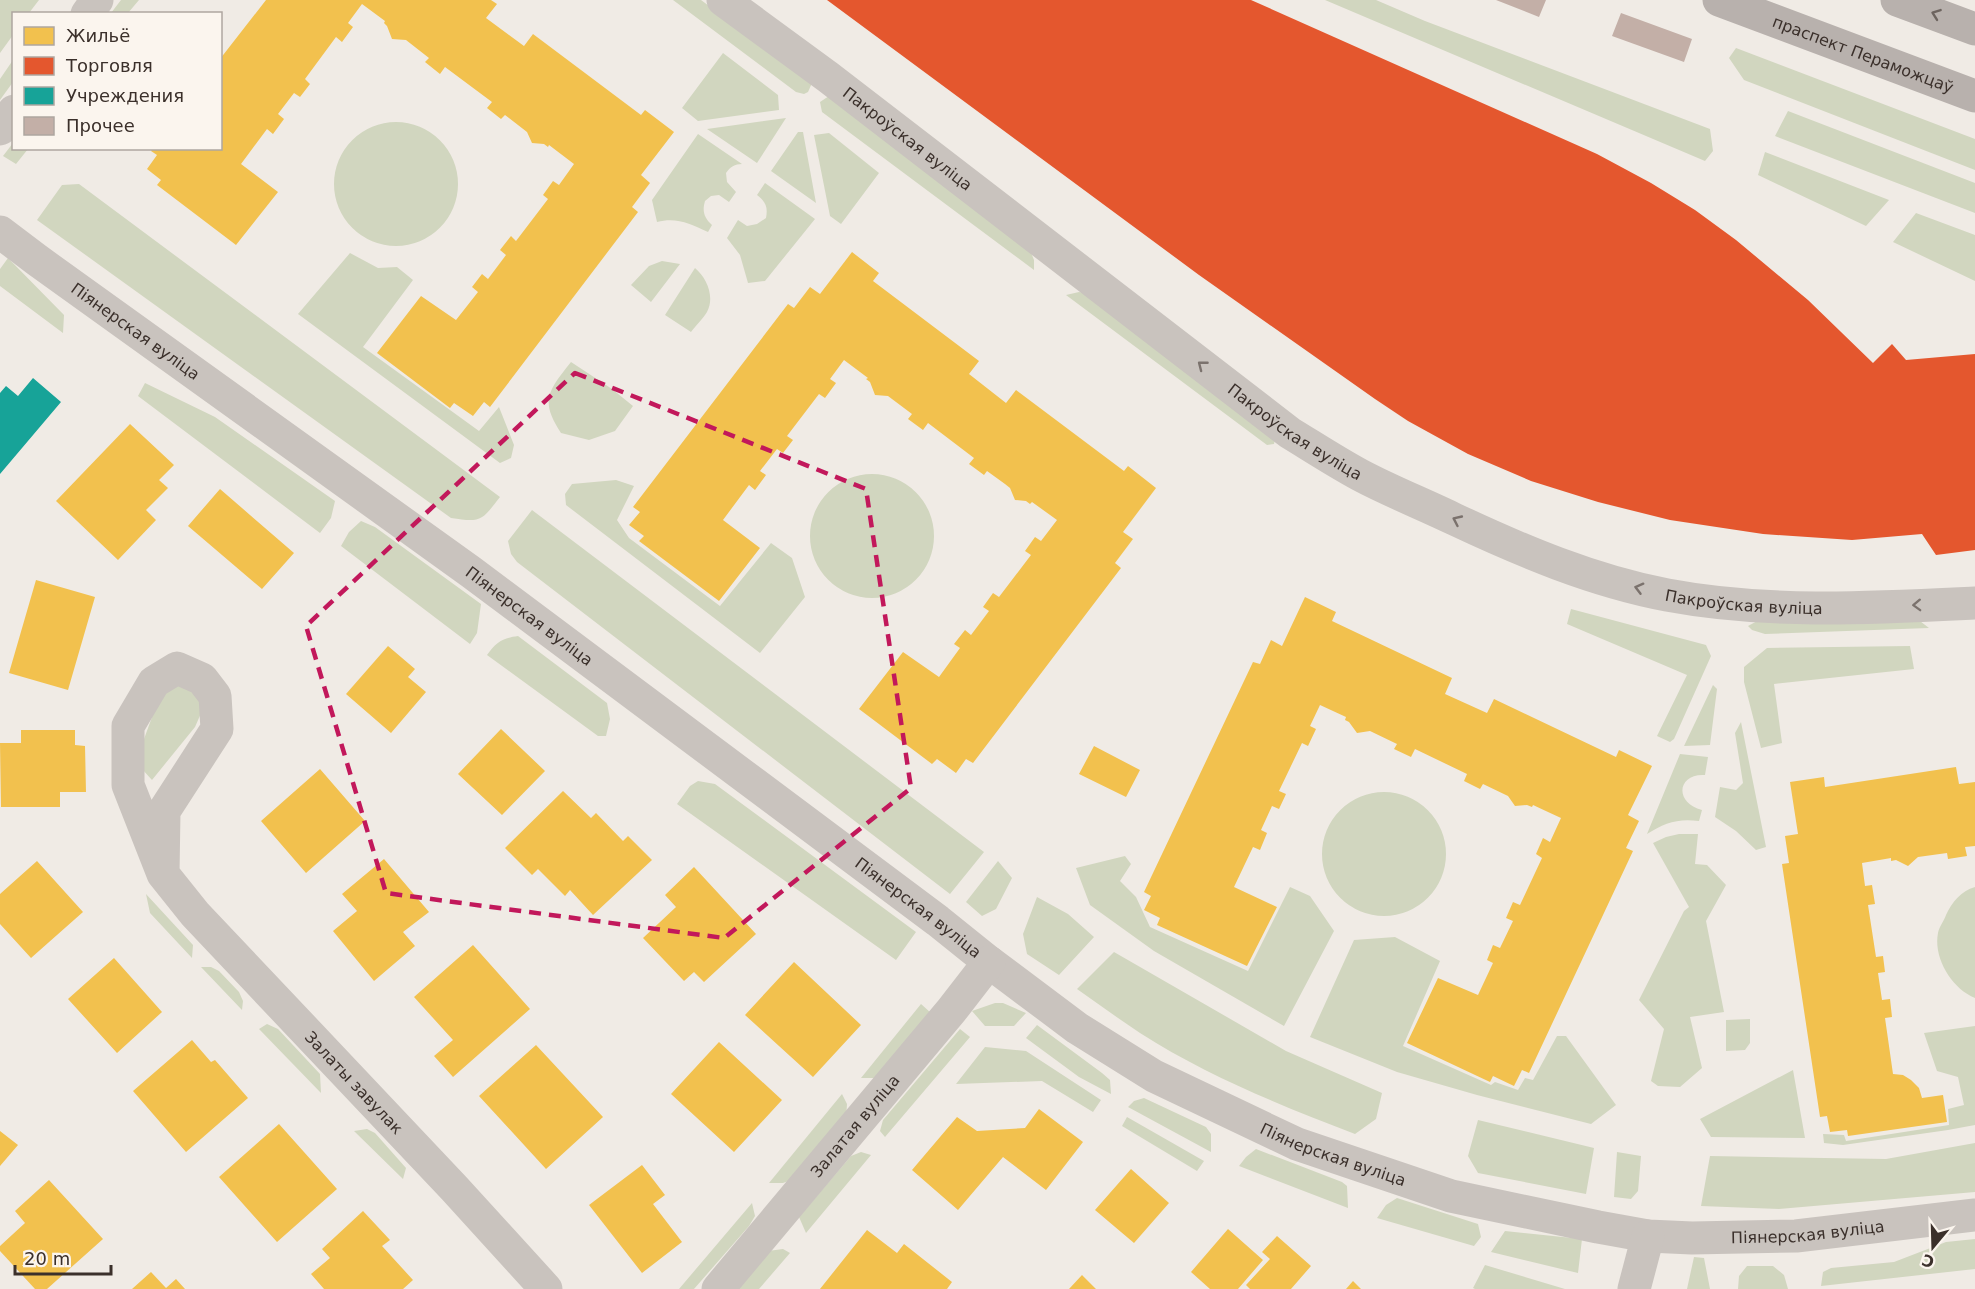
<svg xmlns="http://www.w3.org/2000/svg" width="1975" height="1289" viewBox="0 0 1975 1289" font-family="'DejaVu Sans',sans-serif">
<rect width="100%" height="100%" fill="#f0ebe5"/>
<!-- green -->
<path fill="#d1d6bf" d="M0,0h39l-10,13 -15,1 -1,21 -13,18z
M121,0h18l-11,13h-17z
M673,0h28l111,83 -4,9 -4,2 -8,-2z
M1325,0h51l49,21 285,108 3,22 -8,10z
M1736,48l239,91v31l-231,-90 -15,-22z
M723,53l55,42 1,15 -81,11 -16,-13z
M13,60v22l-13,18v-21z
M829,96l201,154 4,10v10l-212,-158 -2,-10z
M1788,111l187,72v30l-200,-77z
M786,118l-29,45 -50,-34z
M334 184a62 62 0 1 1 124 0a62 62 0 1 1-124 0Z
M798,132h5l13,71 -45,-32z
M829,133l50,40 -38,51 -11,-8 -16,-81z
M698,134l44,30c-7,0 -12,3 -16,9l1,9 9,10 -7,10 -10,-7 -8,1 -6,5c-3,10 -1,17 7,24l-4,7c-18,-8 -31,-15 -51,-10l-5,-22z
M13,143l1,5 14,1 -12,15 -13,-8z
M1765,152l124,48 -23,26 -108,-51z
M765,183l50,36 -50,62 -17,2 -8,-28 -13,-17 11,-18 9,6 10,-2 9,-6c2,-11 0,-16 -9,-23z
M79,184l421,313c-18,23 -18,26 -49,21l-414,-298 25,-35z
M1916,213l59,22v46l-82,-39z
M350,253l28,15 19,-1 16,13 -50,67 116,84 20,-24 15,38 -3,13 -11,5 -202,-149z
M8,258l56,57 -1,18 -63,-47v-17z
M662,261l18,3 -29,38 -20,-17 18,-19z
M695,268c12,10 20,29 12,44 -4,7 -11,13 -16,20l-26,-17z
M1079,292l13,2 183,145 -1,5 -7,1 -201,-150z
M571,362l41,27 21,17 -18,25 -26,9 -28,-7c-22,-33 -12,-43 10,-71z
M145,383l70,34 120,84 -4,17 -11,15 -182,-137z
M810 536a62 62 0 1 1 124 0a62 62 0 1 1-124 0Z
M616,480l18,6 -17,34 12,18 91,68 51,-63 21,15 13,39 -45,56 -194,-148 -1,-11 7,-10z
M532,510l452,342 -34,42 -433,-332 -6,-8 -3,-13z
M361,521l14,6 106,77 -4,29 -7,11 -129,-98 8,-14z
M1571,609l135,36 5,11 -37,83 -4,3 -13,-6 30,-61 -120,-51z
M1916,618l13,10 -164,6 -13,-4 -4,-4 11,-6z
M518,636l89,67 3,16 -4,17h-8l-111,-81c9,-13 16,-17 31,-19z
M1910,646l4,23 -140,15 8,59 -21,5 -17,-66v-15l23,-19z
M177,685l23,9 2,17 -7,16 -43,53 -10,-11 2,-30 15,-41z
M1713,685l4,4 -7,56 -26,1z
M1741,722l25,125 -10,3 -20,-19 -21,-14 5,-30 16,3 7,-7 -8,-50z
M1680,754l28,3 -3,18c-27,-2 -32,27 -3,35l-3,11c-21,-3 -35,2 -52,13z
M698,781l17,3 201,148 -20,28 -219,-156 13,-18z
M1322 854a62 62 0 1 1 124 0a62 62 0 1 1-124 0Z
M1679,834h19l-3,30 12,1 19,20 -20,36 18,91 -34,5 12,51 -22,19 -22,-1 -7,-5 13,-52 -25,-29 45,-89 5,-4 -36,-64 13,-6z
M1125,856l6,8 -11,17 16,16 14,30 98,44 42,-84 20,9 24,35 -50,95 -130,-75 -64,-46 -14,-37z
M998,861l14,17 -16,31 -14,7 -16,-14z
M1975,887v111c-23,-9 -42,-40 -37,-65 1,-6 6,-12 8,-18 6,-13 15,-24 29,-28z
M146,894l47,51 -1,13 -42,-45z
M1037,897l31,17 26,23 -35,38 -32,-21 -4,-20z
M1395,937l45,24 -37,85 88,39 4,-3 23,8 7,-12 8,2 24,-44h9l50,69 -25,19 -114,-29 -80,-23 -87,-35 44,-97z
M1114,952l172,99 96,42 -6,26 -21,15c-73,-28 -148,-58 -215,-101 -21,-14 -42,-29 -63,-44z
M201,967h10l8,4 20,21 4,9 -1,9z
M995,1003h8l23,10 -12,13h-29l-13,-15z
M921,1004l10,9 -50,65h-20z
M1750,1019v24l-5,7 -19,1v-31z
M267,1024l11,5 42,45 1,19 -62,-64z
M1037,1025l65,48 8,7 1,14 -32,-17 -53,-39z
M1975,1026v99l-27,5 -105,15 -19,-2 -1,-9 21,1 2,6 103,-16 -1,-16 16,-4 -6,-28 -21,-6 -13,-38z
M960,1029l10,8 -85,100 -5,-6 3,-11z
M985,1047l41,4 75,49 -8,12 -51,-31 -86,3z
M1793,1070l12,68 -94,-1 -11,-18z
M842,1094l5,10 -1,15 -52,60 -11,4h-14z
M1144,1098l62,29 5,7v18l-83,-45 6,-6z
M1127,1117l77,44 -7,10 -75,-45z
M1478,1120l116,28 -8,46 -108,-21 -10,-17z
M367,1129l8,4 31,35 -3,11 -49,-48z
M1975,1143v49l-196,17 -78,-3 9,-50 176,3z
M1256,1149l86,33 5,4 1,22 -109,-42 7,-9z
M861,1152l10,3 -65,78 -7,-16 52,-61z
M1617,1152l24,4 -3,35 -7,8 -17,-2z
M1397,1198l81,26 3,13 -7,9 -97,-28 9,-13z
M752,1203l3,13 -6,10 -55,63h-15z
M1505,1231l77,8 -4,34 -87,-21z
M1975,1239v30l-154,17 2,-14 8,-4 63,-6 52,-20z
M783,1249l7,4 -31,36h-23l32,-38z
M1694,1257l10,1 6,31h-23z
M1485,1265l80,24h-90l-2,-1z
M1747,1266h26l11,9 4,14h-50l1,-13z"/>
<!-- homes -->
<path fill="#f2c14e" d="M266,0h225l6,4 -11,14 38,28 9,-12 108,81 4,-5 29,22 -33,43 9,8 -18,24 6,5 -148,195 -6,-5 -11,14 -19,-13 -4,5 -73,-55 44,-57 35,24 22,-28 -6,-5 10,-13 6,5 18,-24 -6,-5 11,-14 5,5 32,-42 -5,-4 10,-14 6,4 15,-21 -25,-19 -1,2 -4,-3 -12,-1 -5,-11 -22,-17 -4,4 -14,-11 5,-6 -47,-35 -5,7 -15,-12 4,-4 -23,-18 -14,-1 -5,-13 -3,-3 1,-2 -23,-17 -14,19 5,4 -11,15 -6,-5 -31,42 5,5 -10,13 -6,-4 -16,21 6,5 -11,15 -6,-5 -26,35 37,28 -42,53 -79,-60 4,-5 -14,-11 10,-14 -6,-4 2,-3h67v-89z
M852,252l27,21 -6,8 106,80 -10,13 37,29 10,-13 108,81 4,-5 28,22 -33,44 10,7 -18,24 6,5 -148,195 -7,-4 -10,14 -19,-14 -5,5 -73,-55 44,-57 36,25 21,-29 -6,-4 11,-14 6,5 18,-24 -6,-4 10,-14 6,4 32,-42 -6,-4 10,-14 6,4 16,-21 -25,-18 -2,2 -4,-3 -11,-1 -5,-12 -5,-4 -18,-13 -3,4 -15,-11 5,-6 -46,-35 -5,7 -15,-11 4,-5 -24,-18 -13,-1 -5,-13 -4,-3 2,-1 -24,-18 -14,19 6,4 -11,15 -6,-4 -32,42 6,4 -10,13 -6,-4 -17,22 6,4 -11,15 -6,-5 -26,35 37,28 -41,53 -80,-60 5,-5 -15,-11 11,-13 -7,-5 155,-203 6,4 16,-21 10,7z
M130,424l44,41 -15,15 9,8 -22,22 10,10 -38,40 -62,-59z
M220,489l74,64 -32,36 -74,-63z
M36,580l59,17 -27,93 -59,-17z
M1305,597l31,15 -4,9 120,57 -7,16 42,19 7,-14 122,58 3,-7 33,16 -24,49 11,6 -13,27 7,3 -104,222 -7,-3 -8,16 -21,-10 -3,6 -83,-39 31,-65 40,17 15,-32 -6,-3 6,-15 7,3 13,-27 -7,-3 7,-16 7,3 22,-47 -6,-4 7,-16 7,4 11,-24 -13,-6 -15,-7 -1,2 -5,-2 -12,1 -7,-10 -25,-12 -3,5 -16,-8 3,-7 -52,-25 -4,8 -17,-8 3,-5 -27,-13 -13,2 -8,-11 -4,-2 1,-3 -26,-12 -10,21 6,3 -8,17 -6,-3 -23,48 7,3 -7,15 -7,-3 -11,24 6,3 -7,17 -7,-3 -19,40 43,20 -30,59 -90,-41 3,-7 -16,-8 7,-14 -7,-4 109,-230 7,2 11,-24 11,6z
M388,646l27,23 -7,8 18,15 -35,41 -45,-39z
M501,729l44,42 -43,44 -44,-41z
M21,730h54v15l10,1 1,46h-26v15h-59l-1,-64h21z
M1094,746l46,24 -14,27 -47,-23z
M1956,767l3,17 16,-2v64l-10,1 2,9 -19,3 -1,-6 -29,4 -10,9 -12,-6 -5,1v-3l-29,5 3,23 7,-1 3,19 -7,1 8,52 7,-1 2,16 -7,1 4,27 8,-1 2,18 -7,1 8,56 10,1 8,5 8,8 3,10 21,-3 4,27 -99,14 -1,-6 -17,2 -3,-16 -7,1 -38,-253 7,-1 -4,-27 13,-2 -8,-52 34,-5 1,10z
M320,769l45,52 -59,52 -45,-52z
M563,791l28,27 5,-5 27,28 5,-5 24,24 -59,55 -23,-25 -5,6 -27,-27 -6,6 -27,-27z
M384,859l45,53 -26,20 12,14 -41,35 -41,-50 24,-20 -15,-17z
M37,861l46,51 -52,46 -31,-34v-30z
M694,867l62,67 -52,48 -10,-10 -10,9 -41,-43 33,-31 -11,-12z
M473,945l57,64 -77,68 -19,-21 19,-16 -39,-43z
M114,958l48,54 -45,41 -49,-54z
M794,962l67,63 -48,52 -68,-62z
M192,1040l19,22 4,-2 33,38 -62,54 -53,-61z
M719,1042l63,58 -48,52 -63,-58z
M536,1045l67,72 -57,52 -67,-73z
M1039,1109l44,33 -37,48 -43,-33 -45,53 -46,-40 45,-53 20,14 48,-3z
M279,1124l58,65 -60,53 -58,-65z
M0,1131l18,14 -18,21z
M642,1165l23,30 -12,9 29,38 -40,31 -53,-68z
M1131,1169l38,34 -35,40 -39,-33z
M49,1180l54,59 -56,50h-12l-35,-38v-5l25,-23 -10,-12z
M363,1211l27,29 -8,6 31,34 -10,9h-79l-13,-15 19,-16 -8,-9z
M1228,1229l35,31 -25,29h-28l-19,-17z
M867,1230l30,23 7,-9 48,38 -5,7h-127z
M1277,1236l34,30 -20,23h-41l-4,-4 24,-26 -8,-7z
M151,1272l15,16 10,-9 9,10h-53z
M1082,1275l14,14h-27z
M1353,1281l8,8h-15z"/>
<!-- shops -->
<path fill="#e4572e" d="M827,0h424l346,154 54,29 44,27 41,30 72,60 65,63 19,-19 14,16 69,-6v196l-39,5 -14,-21 -70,6 -89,-6 -93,-14 -72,-18 -67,-21 -63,-27 -60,-33 -33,-22 -176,-124z"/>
<!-- public -->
<path fill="#17a398" d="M33,378l28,24 -61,72v-81l6,-7 12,10z"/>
<!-- building -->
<path fill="#c3afa7" d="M1496,0h50l-7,17z
M1621,13l71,26 -8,23 -72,-26z"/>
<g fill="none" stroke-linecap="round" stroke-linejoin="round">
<!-- minor -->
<g stroke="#c9c3be" stroke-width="33">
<path id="s1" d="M723,0l105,77 462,356c23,14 46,29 70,42 30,16 63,29 94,44 68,32 139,62 213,76 101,19 206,13 308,8"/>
<path d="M87,14l10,-14"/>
<path d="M0,129l14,-18"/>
<path id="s2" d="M0,232l37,28 434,312 467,349 51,41 88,66 77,48 143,68 154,52 147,31 50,9 44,2 104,-2 179,-21"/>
<path id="s3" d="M163,874l1,-63 53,-82 -2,-33 -13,-17 -25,-11 -23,14 -26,44v59l35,89 32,40 259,274 92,101"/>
<path id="s4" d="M718,1289l233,-278 38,-49"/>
<path d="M1634,1289l14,-53"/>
</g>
<!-- primary -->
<g stroke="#b8b1ad" stroke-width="33">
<path id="s5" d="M1719,0l256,96"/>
<path d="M1897,0l78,29"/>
</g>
</g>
<!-- one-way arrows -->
<defs><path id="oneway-chevron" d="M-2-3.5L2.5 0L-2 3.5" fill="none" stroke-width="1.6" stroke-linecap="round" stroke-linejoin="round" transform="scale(1.5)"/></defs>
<use stroke="#6d645f" href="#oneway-chevron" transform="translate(1936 14) rotate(-160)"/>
<g stroke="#7b726d">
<use href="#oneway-chevron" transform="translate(1202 365) rotate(-142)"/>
<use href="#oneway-chevron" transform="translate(1457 520) rotate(-155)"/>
<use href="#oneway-chevron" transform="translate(1639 588) rotate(-165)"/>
<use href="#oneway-chevron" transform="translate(1917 605) rotate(178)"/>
</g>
<!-- marked area -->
<path fill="none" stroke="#c2185b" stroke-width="4.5" stroke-dasharray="12 8" stroke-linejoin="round" d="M575,373l291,116 45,299 -187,150 -338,-45 -80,-267z"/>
<g text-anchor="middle" stroke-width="6" stroke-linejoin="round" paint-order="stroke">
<!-- street labels -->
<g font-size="16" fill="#3b302b" stroke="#fbf5ee">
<text dy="6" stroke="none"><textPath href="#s5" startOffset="154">праспект Пераможцаў</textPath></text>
<text dy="6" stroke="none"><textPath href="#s1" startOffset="231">Пакроўская вуліца</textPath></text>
<text dy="6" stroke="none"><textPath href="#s2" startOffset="168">Піянерская вуліца</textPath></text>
<text dy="6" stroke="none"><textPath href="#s1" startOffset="717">Пакроўская вуліца</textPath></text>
<text dy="6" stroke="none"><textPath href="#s1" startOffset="1203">Пакроўская вуліца</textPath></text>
<text dy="6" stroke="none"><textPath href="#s2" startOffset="654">Піянерская вуліца</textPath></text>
<text dy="6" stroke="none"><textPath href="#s2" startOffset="1140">Піянерская вуліца</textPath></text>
<text dy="6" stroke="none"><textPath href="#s3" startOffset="758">Залаты завулак</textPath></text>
<text dy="6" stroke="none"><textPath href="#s4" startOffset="213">Залатая вуліца</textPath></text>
<text dy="6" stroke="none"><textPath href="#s2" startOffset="1626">Піянерская вуліца</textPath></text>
<text dy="6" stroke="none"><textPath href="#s2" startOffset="2112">Піянерская вуліца</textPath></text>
</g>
</g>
<!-- legend -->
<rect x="12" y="12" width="210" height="138" fill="#fbf5ee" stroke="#aea6a0" stroke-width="1.5"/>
<rect x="24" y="27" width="30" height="18" fill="#f2c14e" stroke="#aea6a0" stroke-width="1.5"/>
<text x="66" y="42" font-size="18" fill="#3b302b">Жильё</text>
<rect x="24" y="57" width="30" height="18" fill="#e4572e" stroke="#aea6a0" stroke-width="1.5"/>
<text x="66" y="72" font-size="18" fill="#3b302b">Торговля</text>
<rect x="24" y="87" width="30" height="18" fill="#17a398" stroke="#aea6a0" stroke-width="1.5"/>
<text x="66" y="102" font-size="18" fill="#3b302b">Учреждения</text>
<rect x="24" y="117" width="30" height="18" fill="#c3afa7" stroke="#aea6a0" stroke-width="1.5"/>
<text x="66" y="132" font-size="18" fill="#3b302b">Прочее</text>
<!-- north arrow -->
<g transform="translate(1933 1247) rotate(199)" stroke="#fbf5ee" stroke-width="4.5" paint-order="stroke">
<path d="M0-4.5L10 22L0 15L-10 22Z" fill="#3b302b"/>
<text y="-9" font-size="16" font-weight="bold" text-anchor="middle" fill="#3b302b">С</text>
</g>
<!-- scale -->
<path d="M15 1265v9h96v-9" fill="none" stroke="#3b302b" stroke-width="3"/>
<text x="24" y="1265" font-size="18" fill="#3b302b" stroke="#fbf5ee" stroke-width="4.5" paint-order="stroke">20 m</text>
</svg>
